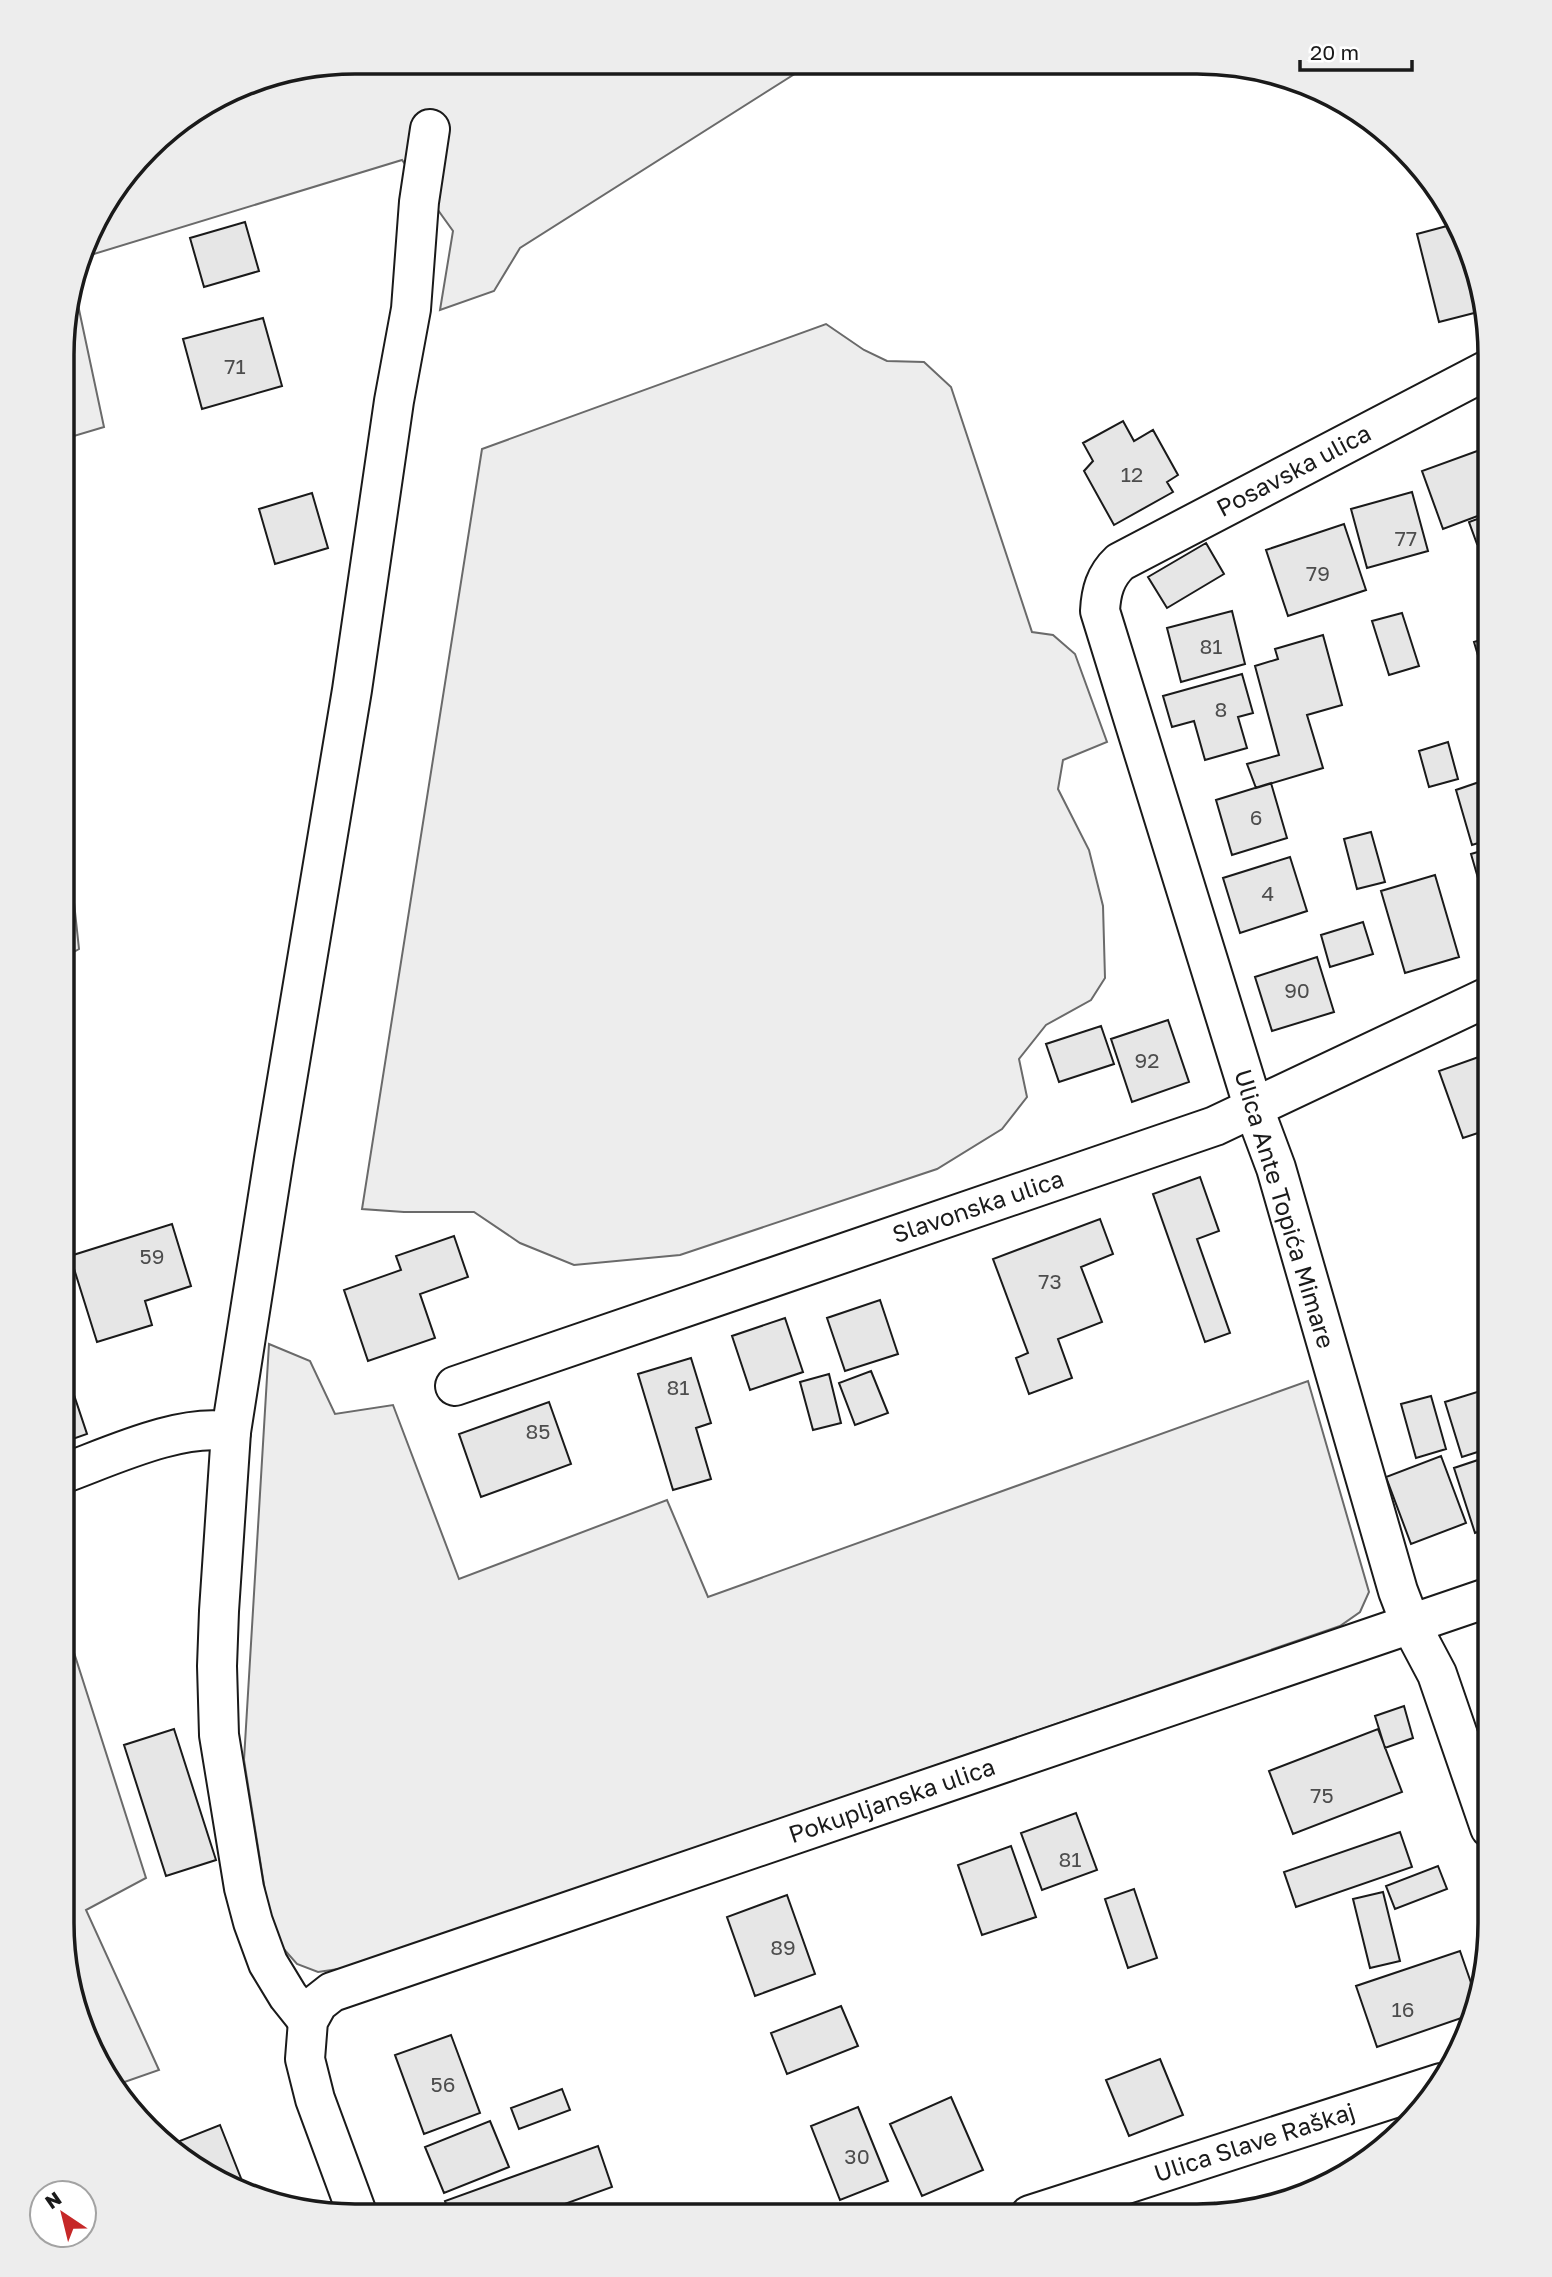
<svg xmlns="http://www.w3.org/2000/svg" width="1552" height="2277" viewBox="0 0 1552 2277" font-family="'Golos Text',sans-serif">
<rect width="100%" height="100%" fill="#fff"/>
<!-- built -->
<path fill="#ededed" stroke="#6a6a6a" stroke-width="2" d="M355,61l457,2 -292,185 -26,43 -54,19 13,-79 -51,-71 -318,97 16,-49 61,-74 99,-57z
M74,286l30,141 -40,12v-123z
M826,324l38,26 23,11 37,1 27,25 81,245 21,3 22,19 32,88 -44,18 -5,29 31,61 14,56 2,72 -14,22 -45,25 -27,34 8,38 -25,32 -65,40 -257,86 -106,10 -54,-22 -46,-31h-70l-42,-3 120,-760z
M63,845l9,39 7,65 -16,9z
M269,1344l41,17 25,53 58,-9 66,174 208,-79 41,97 600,-216 61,211 -9,20 -20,14 -988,341 -34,5 -21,-8 -15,-17 -13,-31 -25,-156z
M62,1615l84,263 -60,32 73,160 -46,16 -29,-51 -23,-113z"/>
<!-- building -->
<path fill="#e6e6e6" stroke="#1a1a1a" stroke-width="2" d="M1437,188l31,54 14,69 -43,11 -22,-88 30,-8z
M245,222l14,49 -55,16 -14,-49z
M263,318l19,68 -80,23 -19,-70z
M1123,421l11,20 19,-11 25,45 -11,7 6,10 -59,33 -30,-54 9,-10 -10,-18z
M1491,446v65l-48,18 -21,-58z
M1412,492l16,59 -61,17 -16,-59z
M312,493l16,55 -53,16 -16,-55z
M1491,514v25l-14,5 -8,-22z
M1344,524l22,66 -78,26 -22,-66z
M1206,543l18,31 -57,34 -19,-31z
M1232,611l13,53 -64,18 -14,-54z
M1402,613l17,53 -30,9 -17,-54z
M1323,635l19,70 -35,10 16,53 -67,20 -9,-24 32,-9 -24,-89 23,-7 -3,-10z
M1491,637v30l-9,2 -8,-27z
M1242,674l11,39 -15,4 9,31 -42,12 -11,-39 -22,6 -9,-31z
M1448,742l10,37 -29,8 -10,-36z
M1491,778v61l-19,6 -16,-55z
M1271,783l16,55 -55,17 -16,-55z
M1371,832l14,50 -28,7 -13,-50z
M1491,848v60l-4,1 -16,-55z
M1290,857l17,54 -67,22 -17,-55z
M1435,875l24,82 -54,16 -24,-82z
M1363,922l10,32 -43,13 -9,-32z
M1317,957l17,55 -62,19 -17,-54z
M1168,1020l21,62 -57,20 -21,-63z
M1101,1026l13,38 -55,18 -13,-38z
M1490,1053v76l-27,9 -24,-67z
M1200,1177l19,54 -22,8 33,94 -25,9 -52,-148z
M1100,1219l13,35 -32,13 21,55 -44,17 14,39 -43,16 -13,-36 12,-5 -35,-94z
M172,1224l19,62 -46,15 7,24 -55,17 -27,-86z
M454,1236l14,41 -48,17 15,44 -67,23 -24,-71 57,-20 -5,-14z
M880,1300l18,54 -53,17 -18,-53z
M785,1318l18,54 -53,18 -18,-54z
M691,1358l20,65 -15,5 15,51 -38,11 -35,-116z
M871,1371l17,42 -33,12 -16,-42z
M829,1374l12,49 -28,7 -13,-48z
M70,1383l17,51 -20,7 -5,-16v-40z
M1490,1388v24l-8,3 8,33 -28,9 -17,-55z
M1431,1396l15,53 -30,9 -15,-54z
M549,1402l22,62 -90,33 -22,-63z
M1441,1456l25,67 -55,21 -25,-67z
M1490,1456v72l-15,5 -21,-65z
M1404,1706l9,32 -28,10 -10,-32z
M174,1729l42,131 -50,16 -42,-131z
M1378,1729l24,63 -109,42 -24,-63z
M1076,1813l21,57 -55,20 -21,-57z
M1400,1832l12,35 -116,40 -12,-35z
M1011,1846l25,71 -54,18 -24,-70z
M1438,1866l9,23 -52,20 -9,-23z
M1134,1889l23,69 -29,10 -23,-69z
M1383,1892l17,69 -30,7 -17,-69z
M787,1895l28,79 -60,22 -28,-79z
M1460,1951l17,49 -4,14 -96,33 -21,-61z
M841,2006l17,40 -71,28 -16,-41z
M451,2035l29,78 -56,21 -29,-79z
M1160,2059l23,56 -54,21 -23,-56z
M562,2089l8,21 -51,19 -8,-21z
M951,2097l32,73 -61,26 -32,-72z
M858,2107l30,74 -48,19 -29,-74z
M490,2121l19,46 -65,26 -19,-46z
M220,2125l26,66 -4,2 -66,-38 -9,-9z
M598,2146l14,41 -75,27h-87l-5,-13z
M1214,2203l3,9 -19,4h-18z"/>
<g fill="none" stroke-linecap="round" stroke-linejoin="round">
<defs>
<g id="minor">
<path id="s1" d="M455,1386l760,-260 275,-130"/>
<path d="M62,1474c47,-17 120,-52 169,-42"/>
<path id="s2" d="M1490,1828l-53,-154 -26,-49 -13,-34 -122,-423 -22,-59 -154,-498c1,-19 5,-35 20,-49l371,-194"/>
<path d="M308,2021l-20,-25 -20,-33 -15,-41 -9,-34 -25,-153 -2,-69 2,-55 12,-179 43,-274 78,-468 42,-289 17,-92 8,-107 11,-73"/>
<path id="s3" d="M357,2213l-42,-114 -10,-40 3,-38 10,-18 14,-11 1158,-395"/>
<path id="s4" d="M1030,2215l411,-132"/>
</g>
</defs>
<!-- minor casing -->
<use href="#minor" stroke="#1a1a1a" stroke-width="42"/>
<!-- minor -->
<use href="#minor" stroke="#fff" stroke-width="38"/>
</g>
<g text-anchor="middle" stroke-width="5" stroke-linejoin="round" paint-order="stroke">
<!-- number labels -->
<g font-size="21" fill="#4d4d4d">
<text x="235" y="374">71</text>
<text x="1132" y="482">12</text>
<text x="1406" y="546">77</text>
<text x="1318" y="581">79</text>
<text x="1211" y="654">81</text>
<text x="1221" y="717">8</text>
<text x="1256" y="825">6</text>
<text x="1268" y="901">4</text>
<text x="1297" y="998">90</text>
<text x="1147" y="1068">92</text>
<text x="152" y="1264">59</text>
<text x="1050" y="1289">73</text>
<text x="678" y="1395">81</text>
<text x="538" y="1439">85</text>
<text x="1322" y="1803">75</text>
<text x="1070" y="1867">81</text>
<text x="783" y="1955">89</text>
<text x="1403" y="2017">16</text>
<text x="443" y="2092">56</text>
<text x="857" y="2164">30</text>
</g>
<!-- street labels -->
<g font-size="24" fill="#1a1a1a" stroke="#fff">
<text dy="8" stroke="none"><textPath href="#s2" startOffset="1530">Posavska ulica</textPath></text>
<text dy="8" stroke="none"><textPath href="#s1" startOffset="553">Slavonska ulica</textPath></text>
<text transform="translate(1284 1209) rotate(73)" y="8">Ulica Ante Topića Mimare</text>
<text dy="8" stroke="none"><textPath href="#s3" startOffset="831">Pokupljanska ulica</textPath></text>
<text dy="8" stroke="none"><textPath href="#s4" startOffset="236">Ulica Slave Raškaj</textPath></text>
</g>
</g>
<!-- crop -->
<path d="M0 0H1552V2277H0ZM355 74H1197A281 281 0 0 1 1478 355V1923A281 281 0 0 1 1197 2204H355A281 281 0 0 1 74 1923V355A281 281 0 0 1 355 74Z" fill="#ededed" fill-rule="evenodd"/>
<path fill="none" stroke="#1a1a1a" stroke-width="3.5" d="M355 74H1197A281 281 0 0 1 1478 355V1923A281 281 0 0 1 1197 2204H355A281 281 0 0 1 74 1923V355A281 281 0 0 1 355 74Z"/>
<!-- north arrow -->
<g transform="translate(63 2214) rotate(325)"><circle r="33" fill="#ffffff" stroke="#a3a3a3" stroke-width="2"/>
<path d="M0-5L12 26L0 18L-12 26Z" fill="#c62828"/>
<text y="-10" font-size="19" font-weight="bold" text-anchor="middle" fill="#1a1a1a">N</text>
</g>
<!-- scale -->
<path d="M1300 60v10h112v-10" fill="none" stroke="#1a1a1a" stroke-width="3.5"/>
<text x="1310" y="60" font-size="21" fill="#1a1a1a" stroke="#ffffff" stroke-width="5" paint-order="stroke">20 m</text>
</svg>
